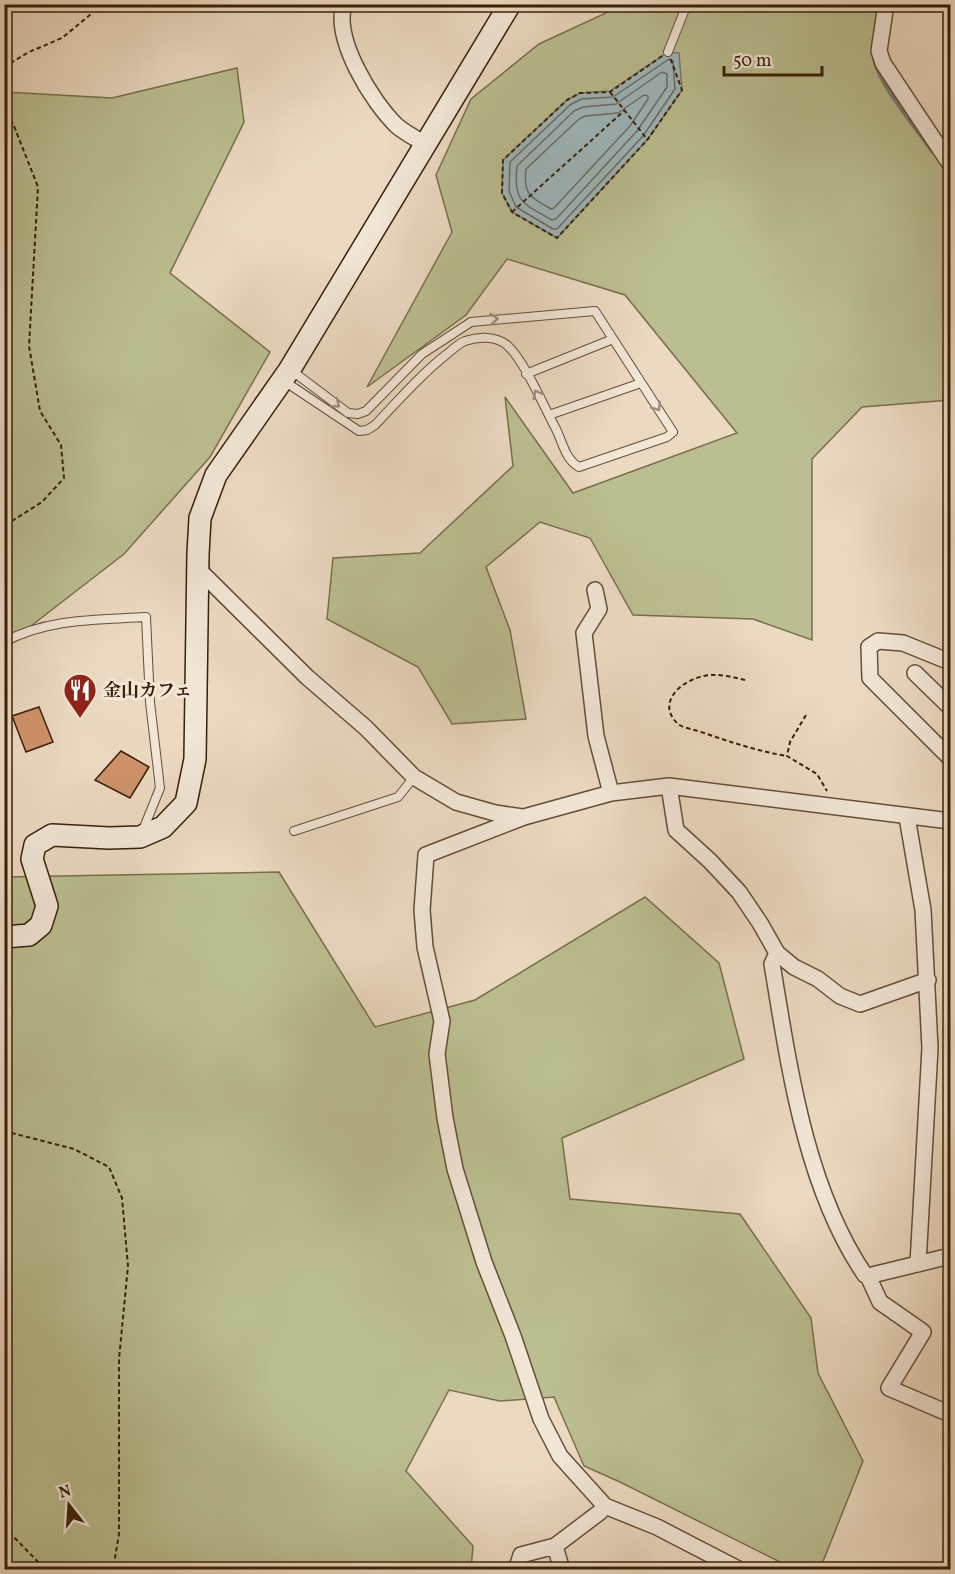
<svg xmlns="http://www.w3.org/2000/svg" width="955" height="1574" viewBox="0 0 955 1574" font-family="Vollkorn,'Noto Serif JP',serif">
<rect width="100%" height="100%" fill="#ebd9c1"/>
<filter id="stains"><feTurbulence type="fractalNoise" baseFrequency=".00333" numOctaves="4"/><feColorMatrix values="0 0 0 0 .2 0 0 0 0 .09 0 0 0 0 .02 0 0 0 .5 -.17"/></filter>
<radialGradient id="worn" r=".72"><stop offset=".6" stop-color="#630" stop-opacity="0"/><stop offset="1" stop-color="#630" stop-opacity=".3"/></radialGradient>
<!-- green -->
<path fill="#bbbe90" stroke="#7a6e4c" stroke-width="1.5" d="M611,5h268l-5,58 76,112v225l-88,7 -50,52v181l-59,-21 -120,-4 -43,-77 -50,-16 -54,45 24,63 16,89 -74,5 -34,-57 -91,-48 6,-61 87,-5 93,-87 -8,-69 68,96 164,-60 -112,-138 -118,-36 -41,56 -99,72 85,-155 -16,-57 35,-76 68,-55 67,-31z
M237,68l7,54 -74,151 100,79 -60,105 -86,97 -119,92v-554l107,6z
M279,872l96,155 100,-27 170,-103 74,66 25,96 -182,79 8,61 170,15 71,104 7,55 45,88 -43,108h-26l-174,-87 -36,-16 -30,-69 -54,4 -51,-11 -43,81 67,75 -2,23h-466l-1,-692z"/>
<!-- water -->
<path fill="#9db7bd" stroke="#757a74" stroke-width="1.5" d="M668,52l11,1 3,37 -34,49 -91,99 -45,-26 -10,-19 1,-33 64,-60 13,-7 30,-2z"/>
<g fill="none" stroke-linecap="round" stroke-linejoin="round">
<!-- shore -->
<path stroke="#6a6b62" stroke-width="1.5" d="M669,59l4,2 2,28 -32,47 -86,93h-4l-37,-22 -7,-16 1,-29 60,-57 11,-6 32,-2z
M662,72l5,2v13l-30,44 -81,88 -4,1c-29,-17 -39,-17 -35,-54l57,-55 9,-4 33,-3z
M644,95l4,1v3l-18,27 -76,82 -3,1c-21,-12 -28,-14 -25,-40l53,-50 6,-3 33,-3z"/>
<!-- stream -->
<path stroke="#757a74" stroke-width="4" d="M874,56c1,24 43,73 58,95
M944,166l6,10"/>
</g>
<!-- building -->
<path fill="#cf926b" stroke="#381f07" stroke-width="1.5" d="M39,707l14,35 -27,10 -14,-36z
M121,751l28,16 -19,31 -35,-18z"/>
<g fill="none" stroke-linecap="round" stroke-linejoin="round">
<defs>
<path id="lane" d="M668,52l19,-48
M526,374l87,-35
M284,381l75,50 8,-1 8,-5c23,-24 45,-50 72,-71 5,-4 11,-10 18,-13 14,-5 32,-5 43,5 17,16 36,61 48,83 7,14 9,30 23,38l88,-30 6,-5 -78,-121 -124,11 -49,32 -56,57 -8,3 -10,-1 -57,-43
M549,415l92,-32
M4,642c44,-24 94,-22 142,-25l4,85 10,86 -17,42
M294,831l104,-34 16,-20"/>
<path id="street" d="M344,4c-11,35 28,98 53,122 8,7 19,12 28,18
M886,4l-7,47 4,12 67,101
M198,569l109,108 59,51 48,49 42,25 39,11 27,4
M595,590l4,19 -15,24 12,103 15,57
M950,662l-47,-19 -25,-2 -9,6 1,31 80,80
M915,673l35,34
M669,786l7,44 34,31 29,31 21,31 17,30 -5,11c17,102 33,223 93,311l3,1 12,26 43,30 -34,56 61,26
M907,817l16,93 7,138 -12,216
M777,953l17,14 24,12 22,17 20,8 68,-24
M868,1276l82,-20
M555,1546l7,24
M516,1570l5,-15 34,-9 45,-34 5,-6
M740,1570l-83,-43 -52,-21 -45,-50 -19,-37 -28,-83 -29,-74 -29,-93 -10,-51 -8,-64 5,-33 -17,-74 -3,-37 4,-55 98,-38 87,-24 58,-7 281,35"/>
<path id="secondary" d="M4,937l25,-2 12,-10 6,-19 -15,-47 3,-14 17,-10 57,3 31,-1 23,-10 23,-24 9,-44 3,-205 2,-36 16,-43 74,-106 220,-365"/>
</defs>
<!-- lane casing -->
<use href="#lane" stroke="#654e36" stroke-width="10"/>
<!-- street casing -->
<use href="#street" stroke="#654e36" stroke-width="18"/>
<!-- secondary casing -->
<use href="#secondary" stroke="#381f07" stroke-width="24"/>
<!-- path -->
<path stroke="#381f07" stroke-width="2" stroke-dasharray="4.5 3" stroke-linecap="butt" d="M668,52l14,38 -34,49 -91,99 -45,-26 -10,-19 1,-33 64,-60 13,-7 30,-1z
M4,67l25,-15 33,-14 29,-24 -1,-10
M610,92l37,47
M4,106l10,20 24,61 -9,159 11,65 21,34 3,33 -22,24 -38,24
M512,212l113,-102
M745,680c-13,-3 -27,-7 -41,-4 -22,4 -48,26 -27,47 5,5 15,6 21,8 30,10 58,20 89,25
M806,715l-16,27 -3,14 30,18 10,17
M4,1131l70,18 35,18 13,31 6,68 -9,93v175l-6,36
M4,1434v12
M4,1527l42,43"/>
<!-- lane -->
<use href="#lane" stroke="#f2e6d7" stroke-width="8"/>
<!-- street -->
<use href="#street" stroke="#f2e6d7" stroke-width="15"/>
<!-- secondary -->
<use href="#secondary" stroke="#f2e6d7" stroke-width="21"/>
</g>
<!-- one-way arrows -->
<defs><path id="oneway-chevron" d="M-2-3.5L2.5 0L-2 3.5" fill="none" stroke-width="1.6" stroke-linecap="round" stroke-linejoin="round" transform="scale(1.5)"/></defs>
<g stroke="#9e8c79">
<use href="#oneway-chevron" transform="translate(494 319) rotate(-5)"/>
<use href="#oneway-chevron" transform="translate(537 394) rotate(-118)"/>
<use href="#oneway-chevron" transform="translate(336 404) rotate(37)"/>
<use href="#oneway-chevron" transform="translate(657 407) rotate(57)"/>
</g>
<!-- icons -->
<defs>
<symbol id="restaurant-pin" viewBox="-11 -11 22 30"><path d="M0 17L-7.5 6A9.5 9.5 0 1 1 7.5 6Z" fill="#8f2418" stroke="#f2e6d7"/><path d="M-5-6h1v4h1v-4h1v4h1v-4h1v5L-1.5 .5V6h-2V.5L-5-1ZM5-6V6H3V1.5H1.5Q1.5-4 5-6Z" fill="#fff"/></symbol>
</defs>
<g fill-rule="evenodd">
<use href="#restaurant-pin" x="61" y="671" width="38" height="52"/>
</g>
<g text-anchor="middle" stroke-width="6" stroke-linejoin="round" paint-order="stroke">
<!-- poi labels -->
<g font-size="18" font-weight="bold" fill="#381f07" stroke="#f2e6d7" text-anchor="start">
<text x="103" y="696">金山カフェ</text>
</g>
</g>
<!-- margin -->
<rect width="955" height="1574" fill="none" stroke="#ebd9c1" stroke-width="24"/>
<rect x="6" y="6" width="943" height="1562" fill="none" stroke="#381f07" stroke-width="3"/>
<rect x="12" y="12" width="931" height="1550" fill="none" stroke="#381f07" stroke-width="1.5"/>
<!-- north arrow -->
<g transform="translate(69 1505) rotate(343)" stroke="#f2e6d7" stroke-width="4.5" paint-order="stroke">
<path d="M0-4.5L10 22L0 15L-10 22Z" fill="#381f07"/>
<text y="-9" font-size="16" font-weight="bold" text-anchor="middle" fill="#381f07">N</text>
</g>
<!-- scale -->
<path d="M724 66v9h98v-9" fill="none" stroke="#381f07" stroke-width="3"/>
<text x="733" y="66" font-size="18" fill="#381f07" stroke="#f2e6d7" stroke-width="4.5" paint-order="stroke">50 m</text>
<rect width="100%" height="100%" filter="url(#stains)"/>
<rect width="100%" height="100%" fill="url(#worn)"/>
</svg>
